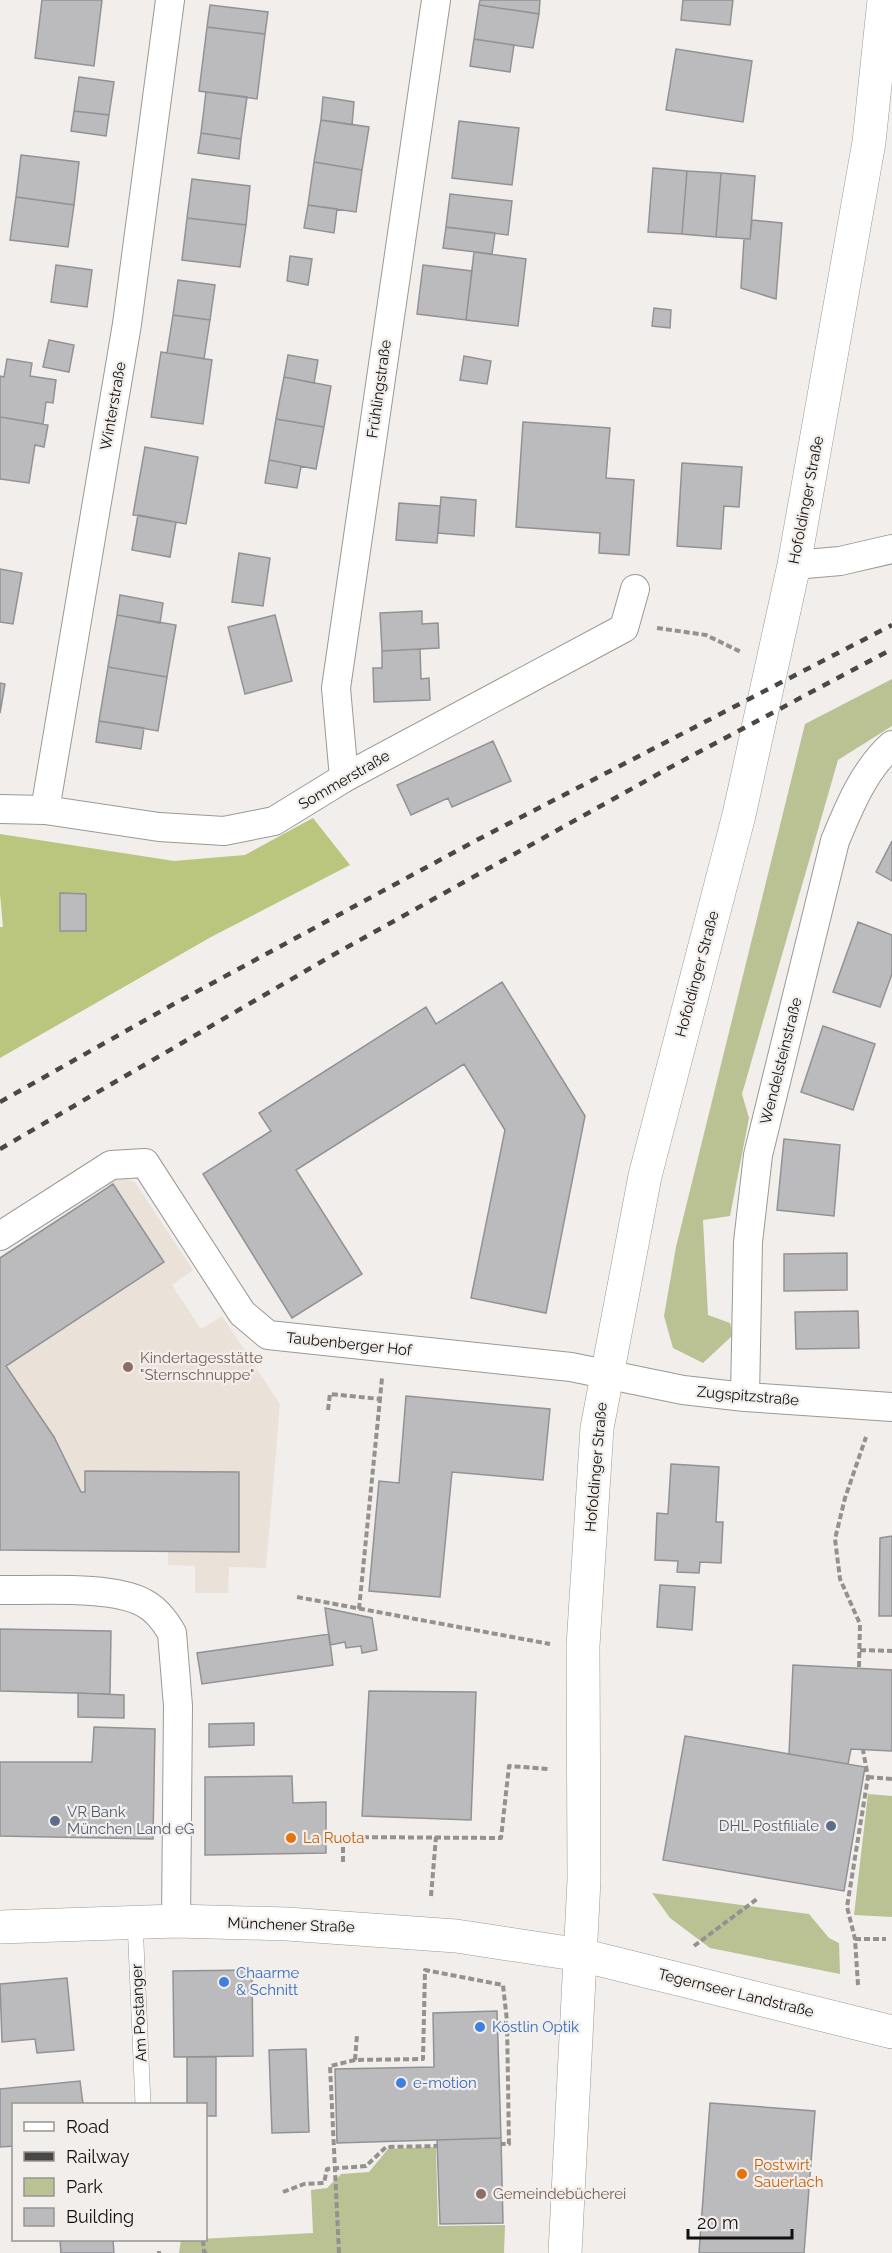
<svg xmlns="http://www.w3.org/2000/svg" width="892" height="2253" viewBox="0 0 892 2253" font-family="Raleway,sans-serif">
<rect width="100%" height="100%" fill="#f1eeeb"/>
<!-- built -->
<path fill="#eae2d9" d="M119,1176l16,6 58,88 -21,15 29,44 21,-13 58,88 -14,164 -37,-1 -1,26h-33v-27l-27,-1v-13l-168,-2v-292l108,-71 -3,-5z"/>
<!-- green -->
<path fill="#bac293" d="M892,679v47l-54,34 -96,334 7,24 -19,98 -27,4 5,95 22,8 3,12 -30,28 -30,-15 -9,-32 12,-69 129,-523z
M868,1794l24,2v121l-38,-2z
M652,1893l157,21 20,24 10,5 1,31 -130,-26 -40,-30z
M436,2147l2,79 67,-1 -1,28h-325l2,-13 132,-7 -2,-43 16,-2 14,-14 28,-2 19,-23z"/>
<!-- forest -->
<path fill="#bac57d" d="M313,818l37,47 -139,72 -211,121v-131h3l-3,-33v-60l174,27 71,-6z"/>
<!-- building -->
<path fill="#bbbbbe" stroke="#929296" stroke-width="1.5" d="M42,0h60l-8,66 -59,-8z
M480,0h60l-1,14 -60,-9z
M683,0h50l-3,25 -49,-5z
M210,5l58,7 -3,22 -58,-7z
M479,5l60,9 -6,34 -59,-9z
M207,27l58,7 -8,65 -58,-8z
M474,39l40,6 -4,27 -40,-6z
M676,49l76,12 -9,61 -77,-12z
M79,77l35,5 -5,33 -35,-4z
M206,92l41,5 -6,42 -40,-6z
M323,97l31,5 -2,23 -31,-5z
M74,111l35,4 -3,21 -35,-5z
M321,120l48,7 -7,43 -48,-8z
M459,121l60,7 -7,57 -60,-7z
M201,133l40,6 -2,20 -41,-6z
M21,155l58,7 -5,43 -58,-8z
M314,162l48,8 -6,42 -48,-7z
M653,168l34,3 -5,63 -34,-2z
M687,171l34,2 -5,64 -34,-3z
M721,173l34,3 -5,63 -34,-2z
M192,179l58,7 -4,39 -59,-7z
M450,194l62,7 -4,34 -62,-8z
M16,197l58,8 -6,42 -58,-7z
M308,205l29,4 -3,24 -30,-5z
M187,218l59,7 -6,42 -58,-7z
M752,220l30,3 -6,76 -35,-11 3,-49h6z
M446,227l49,6 -3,21 -49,-6z
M474,252l52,7 -8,67 -52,-6z
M290,256l22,3 -4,26 -21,-4z
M56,265l36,5 -5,37 -36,-5z
M423,265l49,6 -6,49 -49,-6z
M178,280l37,5 -5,35 -37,-5z
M654,308l17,2 -1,18 -18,-2z
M173,315l37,5 -6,39 -37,-6z
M49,340l25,5 -5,27 -26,-5z
M161,352l51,8 -9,64 -52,-7z
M288,355l30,5 -4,23 -30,-6z
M464,356l27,5 -4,23 -27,-4z
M7,359l25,4 -2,13 26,4 -3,23 -7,-1 -3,22 -43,-7v-41l4,1z
M284,377l47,9 -7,41 -48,-8z
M0,417l48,8 -4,22 -9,-2 -6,38 -29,-4z
M276,419l48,8 -8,42 -47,-9z
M523,422l87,6 -4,50 28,2 -5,75 -30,-2 1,-20 -84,-6z
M145,447l53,10 -12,67 -53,-9z
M269,460l32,6 -4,22 -32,-5z
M682,463l60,4 -3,40 -15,-1 -3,43 -44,-3z
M441,497l35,3 -2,36 -36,-3z
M399,503l41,3 -3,37 -41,-3z
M138,515l38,7 -6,35 -38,-7z
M239,553l31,5 -7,48 -31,-4z
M0,569l22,4 -9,51 -13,-2z
M120,595l43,8 -3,20 -43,-8z
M422,611v13l16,-1 1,25 -57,3 -2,-38z
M117,615l59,10 -9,52 -59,-10z
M275,615l17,66 -47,13 -17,-67z
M420,649l1,30 8,-1 1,22 -56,2 -1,-34h9v-17z
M108,667l59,10 -9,54 -59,-10z
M0,683l5,1 -5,29z
M99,721l45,7 -3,21 -45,-7z
M493,741l18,40 -59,26 -4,-9 -37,17 -14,-30z
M892,841v40l-16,-9z
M60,893l26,1v37h-26z
M858,922l34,13v39l-12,33 -47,-15z
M502,982l83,134 -39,197 -75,-15 34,-168 -41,-66 -168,106 66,104 -70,44 -89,-144 68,-43 -12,-18 167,-106 10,17z
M823,1026l52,18 -22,66 -52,-18z
M784,1139l56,6 -6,71 -57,-6z
M113,1184l51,78 -158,104 48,71 27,55h4v-21l154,1v80l-239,-2v-292z
M847,1253v37l-63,1v-37z
M858,1311l1,37 -63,1 -1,-37z
M406,1396l144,13 -7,71 -91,-8 -12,125 -71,-6 10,-110 20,2z
M671,1464l48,3 -3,55h7l-2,41 -21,-1 -1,11 -22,-1 1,-11 -23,-1 2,-47 11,1z
M892,1536v80h-13l1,-78z
M660,1585l35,2 -3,43 -35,-3z
M325,1608l47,10 5,32 -15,3 -1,-7 -15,2 -1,-6 -15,3z
M0,1629l111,2 -1,63 -110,-3z
M329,1634l4,31 -131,19 -5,-31z
M793,1665l99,5v81l-41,-2 -3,15 -59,-10z
M369,1691l107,1 -5,128 -109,-4z
M78,1693l46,2v23l-46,-1z
M254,1723v22l-45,2v-23z
M94,1727l61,2 -2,110 -153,-3v-74h92z
M685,1736l180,31 -21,124 -181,-31z
M292,1776l1,27 33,-1v51l-121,2v-78z
M252,1970l1,86 -79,1 -1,-86z
M67,1978l7,72 -37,3 -2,-14 -33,3 -2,-58z
M497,2011l4,127 -164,5 -2,-74 99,-2 -1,-54z
M306,2049l3,83 -37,1 -3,-83z
M187,2057h29v59h-10v-12h-19z
M80,2081l3,23h-69v42l-14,1v-58z
M710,2103l105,8 -11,142h-105z
M501,2138l2,85 -63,1 -3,-84z
M60,2240h53l1,13h-53z"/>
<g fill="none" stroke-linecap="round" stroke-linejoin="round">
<defs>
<path id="lane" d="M135,1921l8,183"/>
<path id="street" d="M794,565l46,-4 52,-12
M344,778l-8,-90 100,-688
M0,809l45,1 114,17 65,4 50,-10 70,-43 280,-150 11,-39
M45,810l82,-486 43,-324
M0,1236l111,-71 34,-2 97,150 26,22 303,32 112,23 62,7 147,10
M745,1397l3,-155 10,-87 77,-314c14,-34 29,-71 57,-96
M0,1590c37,1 112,-5 144,13 12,6 21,18 28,30l6,73 -2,215"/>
<path id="secondary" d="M0,1927l176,-6 111,3 169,12 125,19 311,77
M565,2253l19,-373 -1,-234 14,-218 48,-252 94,-361 55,-250 75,-423 15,-142"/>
</defs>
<!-- lane casing -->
<use href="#lane" stroke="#9b9996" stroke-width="16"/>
<!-- street casing -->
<use href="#street" stroke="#9b9996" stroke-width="30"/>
<!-- secondary casing -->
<use href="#secondary" stroke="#9b9996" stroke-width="34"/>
<!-- path -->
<path stroke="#94918f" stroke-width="4" stroke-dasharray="6 3" stroke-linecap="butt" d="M657,628l49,7 35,17
M328,1410l2,-16 50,5 2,-21
M297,1597l253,47
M359,1609l21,-210
M860,1650l32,1
M859,1667l1,-43 -20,-45 -5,-40 10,-41 21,-61
M868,1777l24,2
M343,1862v-25l158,1 8,-72 40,3
M431,1896l5,-59
M855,1939h31
M694,1946l63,-47
M858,1985l-3,-46 -8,-32 21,-130 -5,-27
M355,2060l2,-25
M283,2192l21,-8 20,-1 3,-14 39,-3 20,-19 52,-1
M203,2240l1,12 4,1
M159,2251v2
M339,2253l-9,-187 25,-6 68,-1 2,-89 78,15 4,36 2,123h-8"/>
<!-- lane -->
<use href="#lane" stroke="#fff" stroke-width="15"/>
<!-- street -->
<use href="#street" stroke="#fff" stroke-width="28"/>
<!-- secondary -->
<use href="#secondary" stroke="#fff" stroke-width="33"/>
<!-- rail -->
<path stroke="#494846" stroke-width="4.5" stroke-dasharray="8 8" stroke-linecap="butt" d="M0,1102l172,-97 303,-164 417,-216
M0,1149l333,-194 336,-187 223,-119"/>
</g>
<!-- markers -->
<g fill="#8d6e63" stroke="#f1eeeb" stroke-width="2">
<circle cx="128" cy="1367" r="6"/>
<circle cx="481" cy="2194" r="6"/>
</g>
<g fill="#5c6f8a" stroke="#f1eeeb" stroke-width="2">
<circle cx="55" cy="1821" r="6"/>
<circle cx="831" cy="1826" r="6"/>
</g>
<g fill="#e8710a" stroke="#f1eeeb" stroke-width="2">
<circle cx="291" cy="1838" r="6"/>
<circle cx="742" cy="2174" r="6"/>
</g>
<g fill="#3f7fe0" stroke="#f1eeeb" stroke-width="2">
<circle cx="224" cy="1982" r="6"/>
<circle cx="480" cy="2027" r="6"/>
<circle cx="401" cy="2083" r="6"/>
</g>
<g text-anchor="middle" stroke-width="4.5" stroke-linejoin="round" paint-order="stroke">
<!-- street labels -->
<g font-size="15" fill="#11100f" stroke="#f1eeeb">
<text transform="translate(379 389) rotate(-82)" y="5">Frühlingstraße</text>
<text transform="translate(113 406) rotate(-80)" y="5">Winterstraße</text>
<text transform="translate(806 500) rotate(-79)" y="5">Hofoldinger Straße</text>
<text transform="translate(344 780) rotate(-30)" y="5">Sommerstraße</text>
<text transform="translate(697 974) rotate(-75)" y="5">Hofoldinger Straße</text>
<text transform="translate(781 1061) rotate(-76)" y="5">Wendelsteinstraße</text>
<text transform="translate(349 1344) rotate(6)" y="5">Taubenberger Hof</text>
<text transform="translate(748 1396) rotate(5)" y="5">Zugspitzstraße</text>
<text transform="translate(596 1467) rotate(-85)" y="5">Hofoldinger Straße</text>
<text transform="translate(291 1925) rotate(2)" y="5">Münchener Straße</text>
<text transform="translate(736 1993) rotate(14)" y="5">Tegernseer Landstraße</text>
<text transform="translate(139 2013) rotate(-93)" y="5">Am Postanger</text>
</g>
<!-- education labels -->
<g font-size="15" fill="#785e54" stroke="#f1eeeb" text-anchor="start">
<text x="140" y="1363">Kindertagesstätte<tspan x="140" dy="17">"Sternschnuppe"</tspan></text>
<text x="493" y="2199">Gemeindebücherei</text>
</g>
<!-- service labels -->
<g font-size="15" fill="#4e5e75" stroke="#f1eeeb" text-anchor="start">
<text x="67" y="1817">VR Bank<tspan x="67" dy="17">München Land eG</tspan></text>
<text x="819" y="1831" text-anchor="end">DHL Postfiliale</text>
</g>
<!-- food labels -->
<g font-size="15" fill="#c56008" stroke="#f1eeeb" text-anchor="start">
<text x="303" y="1843">La Ruota</text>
<text x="754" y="2170">Postwirt<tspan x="754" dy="17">Sauerlach</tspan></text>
</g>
<!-- shop labels -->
<g font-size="15" fill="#366cbe" stroke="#f1eeeb" text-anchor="start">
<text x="236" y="1978">Chaarme<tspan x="236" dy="17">&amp; Schnitt</tspan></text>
<text x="492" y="2032">Köstlin Optik</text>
<text x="413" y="2088">e-motion</text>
</g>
</g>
<!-- legend -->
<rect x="12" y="2103" width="195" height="138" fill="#f1eeeb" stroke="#979593" stroke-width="1.5"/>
<rect x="24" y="2122" width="30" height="9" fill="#ffffff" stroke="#979593" stroke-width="1.5"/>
<text x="66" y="2133" font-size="18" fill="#11100f">Road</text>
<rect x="24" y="2152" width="30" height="9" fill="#494846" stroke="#979593" stroke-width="1.5"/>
<text x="66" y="2163" font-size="18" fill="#11100f">Railway</text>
<rect x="24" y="2178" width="30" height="18" fill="#bac293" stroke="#979593" stroke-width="1.5"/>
<text x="66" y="2193" font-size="18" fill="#11100f">Park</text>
<rect x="24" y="2208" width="30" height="18" fill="#bbbbbe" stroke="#979593" stroke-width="1.5"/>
<text x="66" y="2223" font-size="18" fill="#11100f">Building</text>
<!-- scale -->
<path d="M688 2229v9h104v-9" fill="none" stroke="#11100f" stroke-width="3"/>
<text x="697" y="2229" font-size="18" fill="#11100f" stroke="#f1eeeb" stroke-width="4.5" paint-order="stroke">20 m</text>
</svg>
